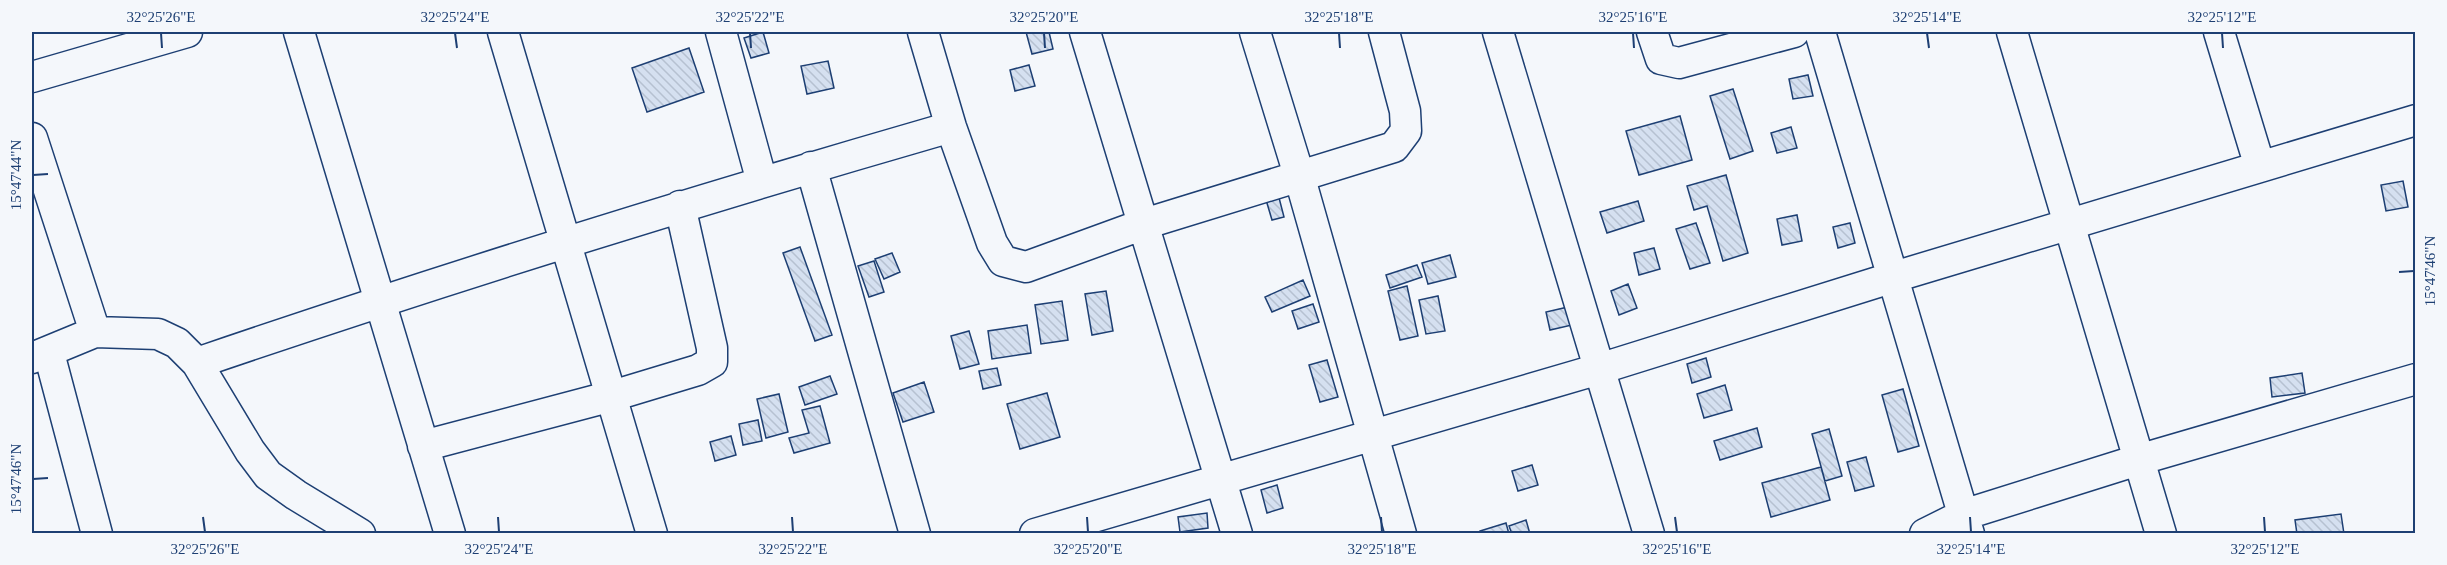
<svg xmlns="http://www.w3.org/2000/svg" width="2447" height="565" viewBox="0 0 2447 565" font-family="'Times New Roman',serif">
<defs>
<pattern id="building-back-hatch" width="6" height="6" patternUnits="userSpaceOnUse" patternTransform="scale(1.5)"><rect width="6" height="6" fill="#d5e0f0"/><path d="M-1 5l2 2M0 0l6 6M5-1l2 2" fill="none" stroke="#b6c1d1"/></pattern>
</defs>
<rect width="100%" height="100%" fill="#f4f7fb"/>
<!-- building -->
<path fill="url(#building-back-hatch)" stroke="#1d3f73" stroke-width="1.5" d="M763,32l6,21 -18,5 -7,-20z
M1026,32h23l4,17 -21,5z
M689,48l15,44 -57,20 -15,-44z
M828,61l6,27 -27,6 -6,-28z
M1029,65l6,21 -20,5 -5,-21z
M1808,75l5,21 -20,3 -4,-20z
M1733,89l20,62 -23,8 -20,-63z
M1680,116l12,44 -53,15 -13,-44z
M1791,127l6,21 -20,5 -6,-20z
M1726,175l22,78 -25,8 -16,-55 -13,4 -7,-24z
M2403,181l5,26 -22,4 -5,-26z
M1277,190l7,27 -12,3 -8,-27z
M1638,201l6,20 -37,12 -7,-21z
M1797,215l5,26 -20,4 -5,-26z
M1696,223l14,40 -20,6 -14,-40z
M1850,223l5,20 -17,5 -5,-21z
M800,247l32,88 -17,6 -32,-88z
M1654,248l6,21 -21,6 -5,-22z
M892,253l8,19 -16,7 -9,-20z
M1450,255l6,22 -28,7 -6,-21z
M874,261l10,31 -15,5 -11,-31z
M1417,265l5,12 -32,11 -4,-13z
M1303,280l7,16 -38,16 -7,-15z
M1628,284l9,24 -18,7 -8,-24z
M1407,286l11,50 -18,4 -12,-49z
M1106,291l7,40 -21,4 -7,-41z
M1438,296l7,35 -19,3 -7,-34z
M1062,301l6,39 -27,4 -6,-39z
M1313,304l6,18 -21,7 -6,-18z
M1568,307l4,18 -22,5 -4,-18z
M1027,325l4,28 -39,6 -4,-28z
M969,331l10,33 -19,5 -9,-33z
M1706,358l5,19 -19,6 -5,-19z
M1327,360l11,37 -18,5 -11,-37z
M997,368l4,17 -18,4 -4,-18z
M2302,373l3,20 -33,4 -2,-19z
M830,376l7,18 -32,11 -6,-18z
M924,382l10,30 -31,10 -10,-29z
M1725,385l7,25 -28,8 -7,-24z
M1903,389l16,57 -21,6 -16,-57z
M1047,393l13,44 -40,12 -13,-45z
M779,394l9,38 -22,6 -9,-39z
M820,406l10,37 -36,10 -5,-15 20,-5 -7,-23z
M758,420l4,21 -19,4 -4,-21z
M1757,428l5,19 -42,13 -6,-19z
M1829,429l13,47 -17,5 -13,-47z
M731,436l5,19 -21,6 -5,-19z
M1866,457l8,29 -19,5 -8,-29z
M1532,465l6,20 -20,6 -6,-20z
M1821,467l9,33 -59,17 -9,-34z
M1277,485l6,23 -16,5 -6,-23z
M1207,513l1,15 -28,4 -2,-15z
M2341,514l3,20h-47l-2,-14z
M1526,520l4,14h-18l-3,-8z
M1506,523l3,11h-28l-1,-3z"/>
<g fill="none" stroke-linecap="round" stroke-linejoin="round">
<defs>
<path id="minor" d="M299,32l151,502
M503,32l149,502
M721,32l41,150
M923,32l28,95 41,116 11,18 23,6 118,-43 250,-77 12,-16 -1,-20 -21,-79
M1085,32l152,502
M1255,32l44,143 102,359
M1498,32l151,502
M1652,32l9,27 18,4 115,-31
M1820,32l149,502
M2012,32l149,502
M2219,32l41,135
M32,77l155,-45
M32,138l63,194
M811,167l104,367
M49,353l48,181
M32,358l63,-26 63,2 19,9 20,20 53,88 18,24 28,20 64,39
M197,363c249,-85 501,-163 754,-236
M423,446l189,-50 86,-26 14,-8v-14l-32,-142
M1035,534l564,-165 295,-92 522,-157
M1925,534l38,-19 175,-55 278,-81"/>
</defs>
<!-- minor casing -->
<use href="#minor" stroke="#1d3f73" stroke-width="33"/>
<!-- minor -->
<use href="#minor" stroke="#f4f7fb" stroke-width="30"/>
</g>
<!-- ticks -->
<path fill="none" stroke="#1d3f73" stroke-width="2" d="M161,33l1,15M455,33l2,15M750,33l1,15M1044,33l1,15M1339,33l1,15M1633,33l1,15M1927,33l2,15M2222,33l1,15M33,175l15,-1M2399,272l15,-1M33,479l15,-1M203,517l2,15M498,517l1,15M792,517l1,15M1087,517l1,15M1381,517l1,15M1675,517l2,15M1970,517l1,15M2264,517l1,15"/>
<!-- border -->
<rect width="2447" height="565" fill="none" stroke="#f4f7fb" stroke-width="66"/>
<rect x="33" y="33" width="2381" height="499" fill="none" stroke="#1d3f73" stroke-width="2"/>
<g font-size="15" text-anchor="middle" fill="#1d3f73">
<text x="161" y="22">32°25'26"E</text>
<text x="455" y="22">32°25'24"E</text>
<text x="750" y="22">32°25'22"E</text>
<text x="1044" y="22">32°25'20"E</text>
<text x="1339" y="22">32°25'18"E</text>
<text x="1633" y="22">32°25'16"E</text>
<text x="1927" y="22">32°25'14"E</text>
<text x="2222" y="22">32°25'12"E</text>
<text transform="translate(16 175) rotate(-90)" y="5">15°47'44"N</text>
<text transform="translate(2430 271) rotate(-90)" y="5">15°47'46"N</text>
<text transform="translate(16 479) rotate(-90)" y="5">15°47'46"N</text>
<text x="205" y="554">32°25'26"E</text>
<text x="499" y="554">32°25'24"E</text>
<text x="793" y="554">32°25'22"E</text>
<text x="1088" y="554">32°25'20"E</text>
<text x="1382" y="554">32°25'18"E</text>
<text x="1677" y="554">32°25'16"E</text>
<text x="1971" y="554">32°25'14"E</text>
<text x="2265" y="554">32°25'12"E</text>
</g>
</svg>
